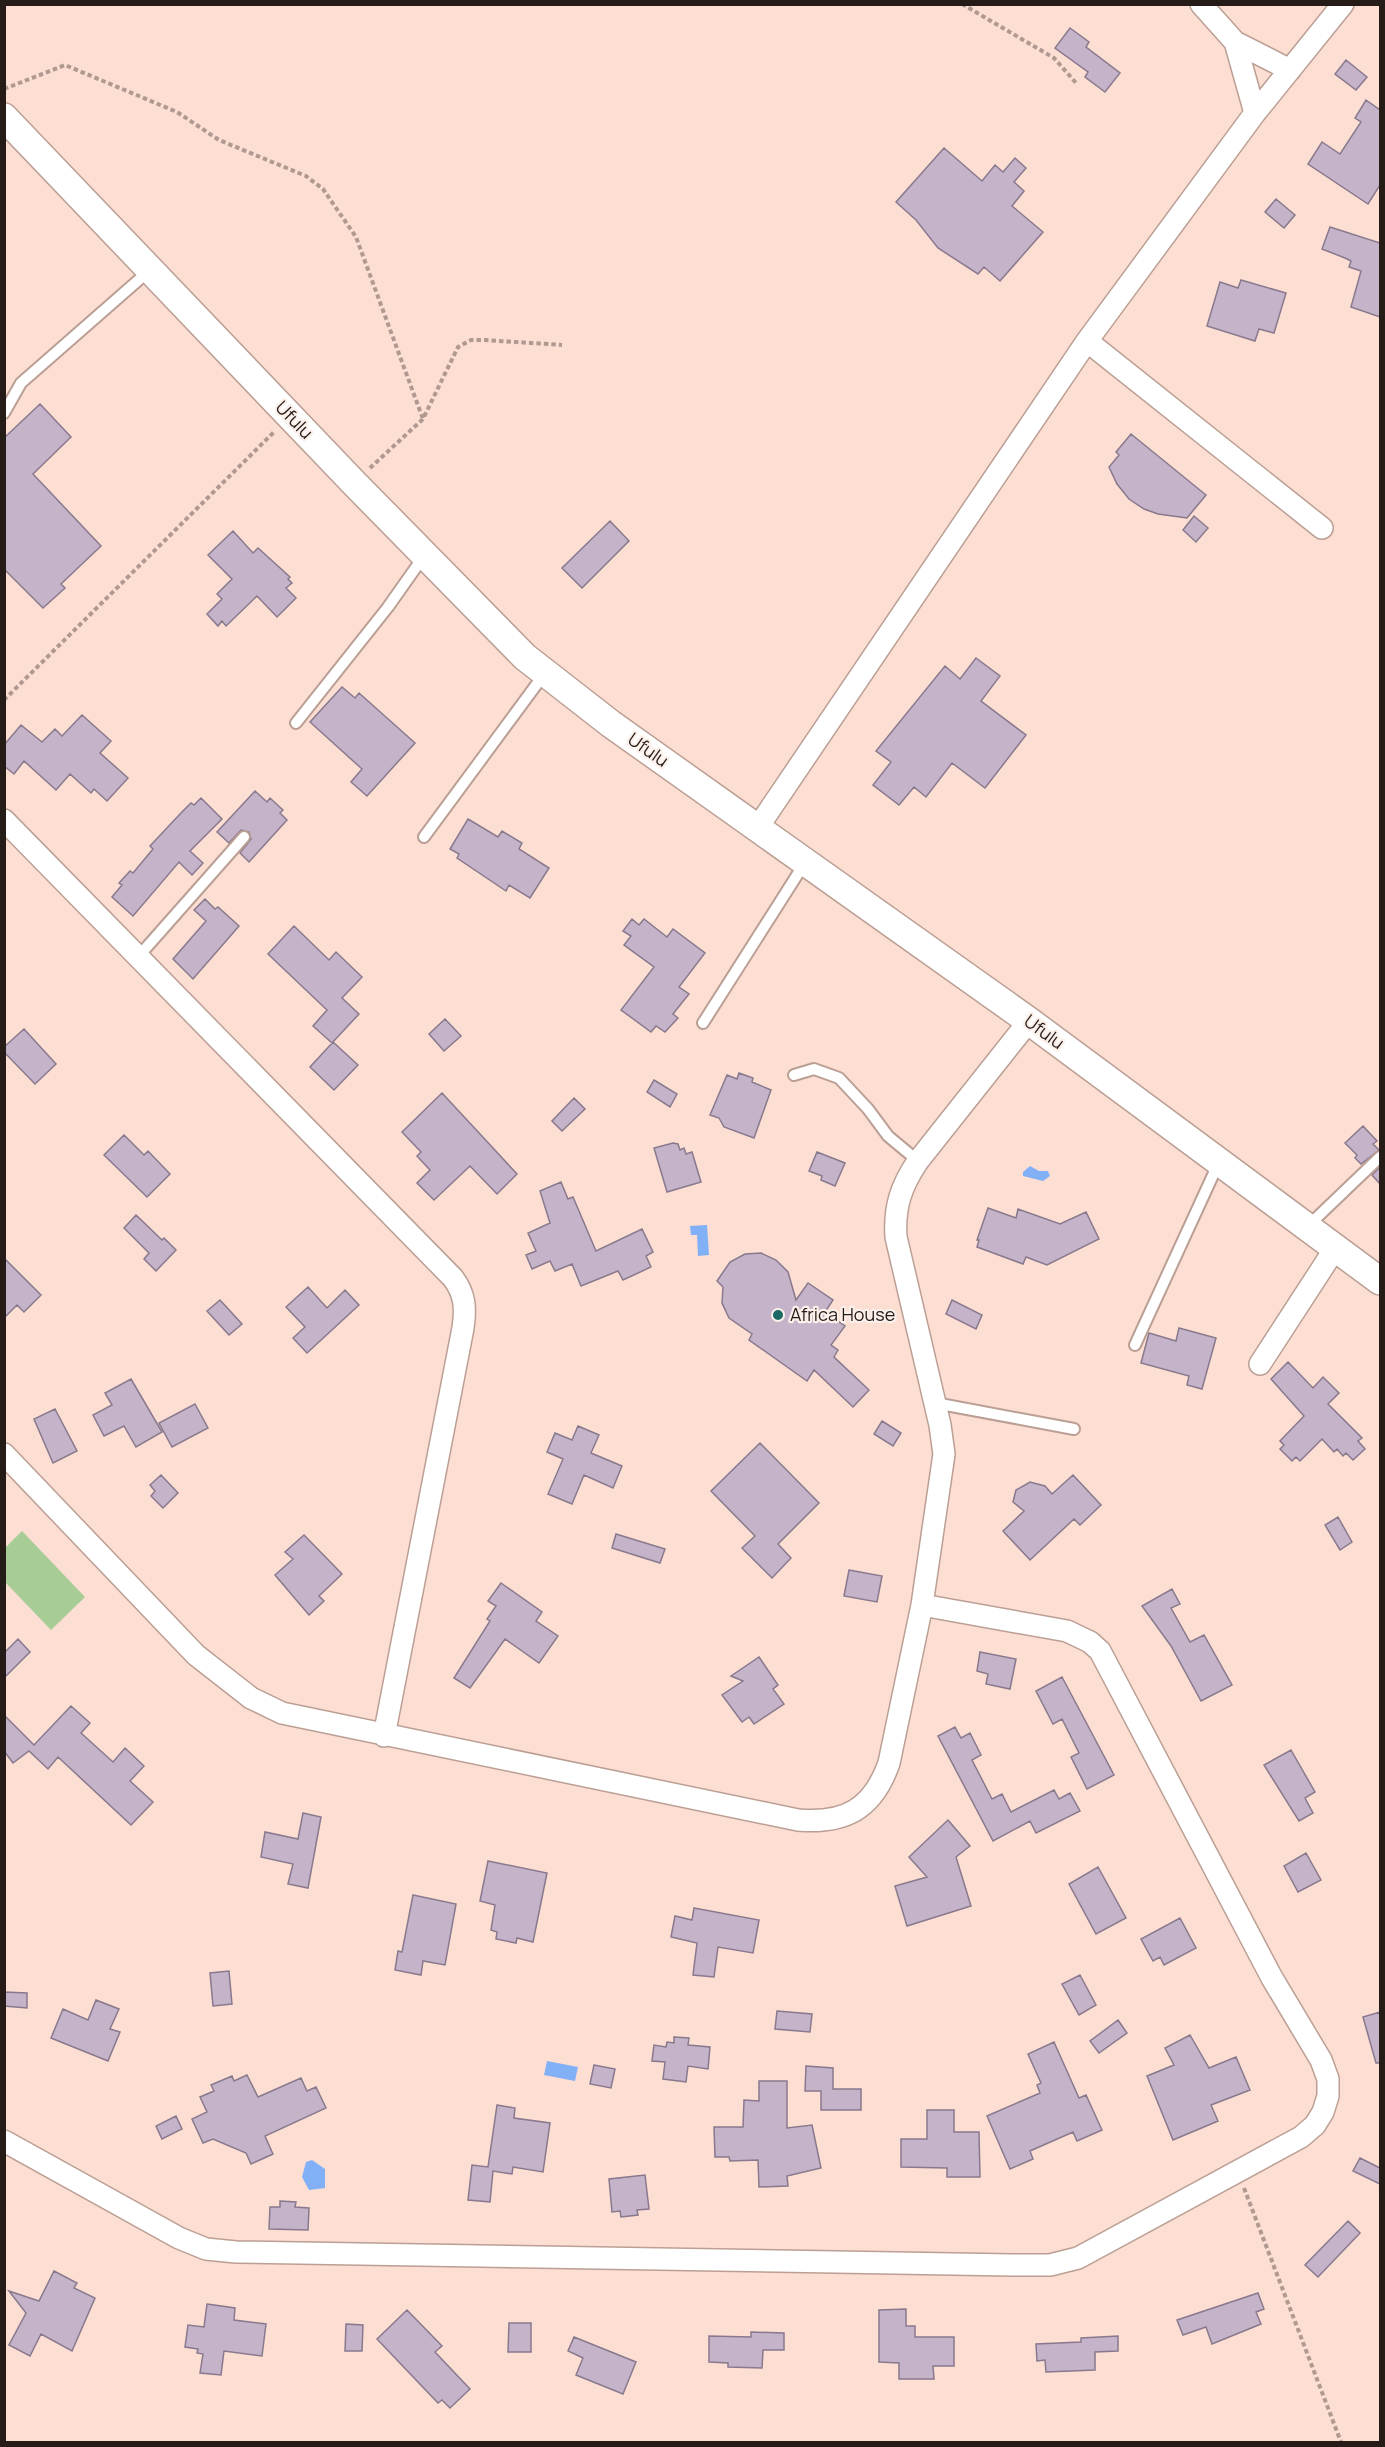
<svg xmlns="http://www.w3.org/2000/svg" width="1385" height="2447" viewBox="0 0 1385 2447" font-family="Manrope,sans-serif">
<rect width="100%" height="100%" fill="#fcded3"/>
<!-- green -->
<path fill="#a8cc95" d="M22,1531l63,66 -34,33 -46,-48v-34z"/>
<!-- water -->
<path fill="#82b0f7" d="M1030,1166l9,5h9l2,5 -7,5 -20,-5v-4z
M707,1225l2,30 -11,1 -1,-21h-6l-1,-9z
M547,2061l31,6 -3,14 -31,-6z
M312,2160l13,9v19l-16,2 -7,-13 4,-15z"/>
<!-- building -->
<path fill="#c5b3c9" stroke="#89798d" stroke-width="1.5" d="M1070,28l19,14 -3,5 34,26 -15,19 -20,-15 3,-5 -33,-24z
M1346,60l21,17 -11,13 -21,-16z
M1366,100l14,10v75l-12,19 -60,-40 14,-22 18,12 21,-32 -6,-4z
M944,148l38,33 13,-16 8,7 12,-14 11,10 -12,14 10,9 -12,15 31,26 -43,49 -16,-14 -6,7 -40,-26 -22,-28 -20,-18z
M1276,199l19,16 -11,13 -19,-16z
M1330,227l50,16v74l-29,-10 10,-36 -12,-4 2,-6 -6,-3 -23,-9z
M1241,280l45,13 -12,40 -15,-4 -4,12 -48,-15 13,-44 18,6z
M40,404l31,33 -38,37 68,72 -40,38 4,4 -22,20 -39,-39v-131z
M1131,434l75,61 -19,23 -29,-4 -14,-5 -15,-10 -12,-15 -8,-17 10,-12 -3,-3z
M1194,516l14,12 -12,14 -13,-12z
M610,521l19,20 -47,47 -20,-20z
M233,531l20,22 5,-5 32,29 -2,2 4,4 -6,5 10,10 -19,19 -20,-21 -31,30 -4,-5 -4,5 -11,-12 15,-15 -5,-5 15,-15 -24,-24z
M976,658l24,18 -19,25 45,34 -41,53 -33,-25 -26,34 -12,-10 -15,18 -26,-20 18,-23 -15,-11 69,-85 15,13z
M342,687l13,11 4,-5 56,50 -48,53 -16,-14 11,-13 -52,-47z
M82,715l29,26 -11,12 28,25 -21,23 -13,-12 -3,4 -21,-19 -14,16 -32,-29 -10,13 -10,-8v-21l17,-20 21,17 13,-13 7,7z
M255,791l12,11 3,-4 13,12 -3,3 7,7 -38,42 -9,-9 11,-14 -2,-7 -8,-2 -12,13 -12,-11z
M201,798l21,21 -32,32 13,12 -11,12 -13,-13 -46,54 -21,-19 10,-12 -3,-2 11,-12 3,2 20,-24 -3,-3 30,-32 11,-11 3,2z
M468,819l30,18 4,-6 20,12 -3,6 30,19 -19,30 -21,-13 -3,6 -49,-33 2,-4 -9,-5z
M205,899l10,10 3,-2 21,19 -46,53 -20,-20 33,-38 -12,-11z
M632,919l7,6 5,-6 23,18 6,-8 32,24 -26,34 10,7 -16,20 5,4 -13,14 -9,-6 -5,6 -30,-22 33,-43 -30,-22 7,-9 -8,-5z
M294,926l35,34 7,-8 26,25 -20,21 17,16 -27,29 -19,-17 14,-16 -59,-56z
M445,1019l16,17 -17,15 -15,-17z
M24,1029l32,35 -21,20 -31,-32v-5z
M333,1042l25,23 -24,25 -24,-23z
M739,1073l14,5 -1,4 19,8 -17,48 -30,-11 -5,-9 -9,-3 17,-40 10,4z
M654,1080l23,14 -7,13 -23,-15z
M442,1093l75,81 -20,20 -27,-28 -36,34 -17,-17 13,-13 -13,-14 4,-4 -19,-20z
M574,1098l11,11 -23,22 -10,-10z
M1363,1126l14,15 -4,3 6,6 -18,14 -6,-6 2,-3 -12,-12z
M124,1135l20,20 4,-4 22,23 -23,23 -43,-42z
M673,1143l5,1 2,6 4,-2 2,6 6,-2 9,30 -34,10 -13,-44z
M817,1152l28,11 -10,23 -14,-6 1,-4 -13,-5z
M1380,1167v17l-8,-9z
M561,1182l7,17 5,-2 23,54 46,-22 11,23 -7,4 5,11 -28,13 -5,-9 -37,15 -9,-22 -17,7 -5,-10 -18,8 -6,-14 10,-4 -8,-18 22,-10 -10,-32z
M988,1208l28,10 2,-9 42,15 26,-12 13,27 -52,26 -21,-8 -3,7 -46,-17 2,-7h-2z
M136,1215l26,25 2,-2 12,12 -20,21 -12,-12 5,-6 -25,-25z
M761,1253l15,7 12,12 8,28 12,-17 25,17 -8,12 20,14 -14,19 7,5 -4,7 35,33 -16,17 -39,-37 -7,11 -58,-41 3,-6 -23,-16 -7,-15 1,-16 -6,-6 13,-19 15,-8z
M4,1258l37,37 -17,17 -7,-7 -13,13z
M308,1287l19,21 18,-18 14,15 -52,48 -14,-15 12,-11 -19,-20z
M220,1300l22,24 -13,11 -22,-24z
M952,1300l30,15 -6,14 -30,-15z
M1179,1328l37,10 -14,51 -15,-4 2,-9 -48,-13 8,-30 27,8z
M1288,1362l25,26 10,-11 16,16 -11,11 34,34 -4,3 7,8 -12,11 -7,-7 -3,3 -6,-7 -3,3 -12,-13 -22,22 -4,-4 -4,4 -12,-12 4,-4 -4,-4 24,-25 -33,-37z
M131,1379l31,53 -26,15 -12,-21 -20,10 -11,-21 19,-10 -7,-12z
M195,1404l13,24 -36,19 -13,-24z
M55,1409l22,42 -24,12 -19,-44z
M882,1421l19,12 -8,13 -19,-12z
M578,1426l21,9 -8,18 31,13 -9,22 -29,-13 -12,29 -24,-10 15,-35 -16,-7 8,-19 17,7z
M760,1443l59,60 -41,41 13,14 -19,20 -30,-30 13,-12 -44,-45z
M161,1475l17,18 -15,15 -12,-12 4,-5 -5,-6z
M1073,1475l28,30 -21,20 -6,-6 -44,41 -27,-29 21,-20 -11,-9 3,-12 14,-8 15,4 7,8z
M1338,1517l14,25 -12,8 -15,-25z
M616,1534l49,15 -5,14 -48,-15z
M304,1535l38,39 -23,22 5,5 -15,14 -34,-40 18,-16 -8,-7z
M849,1570l33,6 -5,26 -33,-6z
M501,1583l41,29 -6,9 22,15 -19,27 -34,-24 -35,49 -16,-10 36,-57 -3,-2 9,-13 -8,-5z
M1172,1589l8,15 -9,4 19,34 14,-7 28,50 -31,16 -30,-55 -29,-40z
M18,1639l12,13 -26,26v-25z
M980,1652l36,7 -6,30 -24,-5 2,-10 -11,-3z
M759,1657l19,28 -5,4 11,15 -30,20 -5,-7 -7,5 -20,-27 21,-14 -12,-5z
M1062,1677l52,98 -27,14 -16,-32 8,-4 -17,-34 -9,5 -17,-33z
M71,1706l19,17 -9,10 32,29 12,-14 19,18 -14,15 23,21 -22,23 -73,-68 -10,12 -19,-18 -16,12 -9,-12v-36l30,30z
M955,1727l6,11 9,-5 11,22 -9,5 20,39 10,-5 9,18 43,-22 5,9 11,-6 10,18 -44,22 -6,-12 -37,20 -55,-105z
M1291,1750l24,42 -10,6 8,15 -14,8 -35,-56z
M303,1813l18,4 -13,71 -20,-4 5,-20 -32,-7 4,-25 33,7z
M948,1820l22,26 -14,11 15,49 -64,20 -12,-40 32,-9 -18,-20z
M1306,1853l15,27 -23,12 -14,-26z
M488,1861l59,12 -14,69 -16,-4 -1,5 -20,-4 1,-7 -6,-2 4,-25 -15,-4z
M1098,1867l28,51 -30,16 -27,-50z
M413,1895l43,9 -11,61 -22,-4 -2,14 -26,-5 3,-19 4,1z
M694,1908l65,12 -6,33 -35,-6 -4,30 -21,-2 4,-32 -26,-6 4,-21 17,4z
M1180,1918l16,30 -32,17 -4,-8 -7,4 -12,-22z
M229,1971l3,33 -19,2 -3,-33z
M1080,1975l16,30 -17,10 -17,-31z
M4,1992l23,1v15l-23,-2z
M96,2000l23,9 -9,20 10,3 -12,29 -57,-23 12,-29 25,11z
M777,2011l35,3 -2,18 -35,-3z
M1380,2012v51h-4l-13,-46z
M1118,2020l9,13 -28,20 -9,-12z
M1190,2035l19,33 27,-11 14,33 -39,15 7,16 -45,19 -26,-64 27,-11 -9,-17z
M674,2037l15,1 -1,7 22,2 -2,22 -20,-3 -2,16 -23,-3 2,-17 -13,-1 2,-16 12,2 1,-5 7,1z
M1054,2042l25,56 7,-3 16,35 -25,11 -4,-9 -43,19 3,8 -23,10 -23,-53 53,-23 -3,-8 4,-2 -13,-29z
M594,2065l21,4 -4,19 -21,-4z
M806,2066l27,2v21h28v21h-40v-19h-16z
M247,2075l11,22 43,-19 6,13 9,-4 10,21 -61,28 8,18 -22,10 -5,-11 -33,-14 -10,4 -11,-24 15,-7 -7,-15 14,-6 -3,-6 21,-9 2,5z
M759,2081h28v47l25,-3 9,43 -34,8 1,10 -29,1 -1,-27 -28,1 -1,-4h-14l-1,-30h29l1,-27 15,1z
M497,2105l18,3 -1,10 36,5 -7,49 -30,-5 -1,7 -19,-3 -3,31 -22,-2 4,-35 16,2z
M927,2110h27v22h25l1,45h-33v-9l-46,-1v-28h26z
M176,2116l6,13 -20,10 -6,-13z
M1360,2158l20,10v16l-27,-13z
M645,2175l4,34 -12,1 1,5 -17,2 -1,-6 -8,1 -3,-33z
M280,2201l16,1 -1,5 14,1 -1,22 -39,-1 1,-22h10z
M1348,2221l12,12 -42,44 -13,-12z
M54,2271l23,12 -3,5 21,10 -23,53 -31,-17 -11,22 -21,-11 17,-32 -17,-22 30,10z
M1258,2293l6,16 -8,3 5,12 -49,20 -6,-17 -23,8 -6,-15z
M207,2304l28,4 -1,12 32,4 -4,32 -38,-5 -3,24 -21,-2 3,-19 -6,-1 1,-4 -13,-2 3,-22 16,2z
M906,2309v17h9v11h39v29h-21l1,13h-35v-16l-20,-1v-52z
M407,2310l35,36 -7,6 35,37 -20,19 -8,-8 -4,3 -61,-64z
M509,2323h22v29h-23z
M346,2324l17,1 -1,26h-17z
M751,2332l33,1v17h-21l-1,18 -34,-1v-4l-19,-1v-26l42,1z
M1118,2336v15l-23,1v18l-49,2 -1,-12 -8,1 -1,-17 45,-2v-4z
M574,2337l62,25 -13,32 -47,-19 7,-17 -15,-7z"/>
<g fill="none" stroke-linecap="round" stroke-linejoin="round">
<defs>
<path id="service" d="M4,413l17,-30 129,-113
M296,723l92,-116 36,-51
M424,837l121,-164
M138,957l106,-120
M703,1023l103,-162
M794,1075l20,-6 25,9 29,31 20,27 30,25
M1308,1226l72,-69
M1135,1345l84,-183
M935,1403l139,26"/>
<path id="minor" d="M1201,4l34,38 55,28
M1235,42l20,71
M1087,341l235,187
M4,820l449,458c12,16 13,30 10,50l-79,408
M758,827l329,-486 168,-228 88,-109
M1260,1364l76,-117
M4,1454l192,201 55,43 31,15 516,107c47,4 75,-11 91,-57l33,-158 22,-151 -4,-29 -44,-188c-2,-30 5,-51 22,-76l111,-140
M4,2141l175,97 27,11 30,3 776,13h38l28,-7 223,-121 14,-12 8,-13 5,-16v-17l-7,-19 -49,-82 -172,-327 -10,-9 -23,-11 -145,-26"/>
<path id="tertiary" d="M4,117l350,366 171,174 86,67 418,297 351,260"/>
</defs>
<!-- service casing -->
<use href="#service" stroke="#bb9f94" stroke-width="14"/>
<!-- minor casing -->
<use href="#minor" stroke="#bb9f94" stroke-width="24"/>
<!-- tertiary casing -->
<use href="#tertiary" stroke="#bb9f94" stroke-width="30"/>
<!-- path -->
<path stroke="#b09990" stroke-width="4" stroke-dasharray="4.5 3" stroke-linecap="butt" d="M962,4l92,54 23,26
M4,89l61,-24 112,47 42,28 87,36 17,13 33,48 67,182
M370,468l53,-49 35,-72 13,-7h14l77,5
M4,700l270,-268
M1244,2188l97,254"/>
<!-- service -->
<use href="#service" stroke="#fff" stroke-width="10"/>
<!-- minor -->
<use href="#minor" stroke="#fff" stroke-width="21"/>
<!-- tertiary -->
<use href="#tertiary" stroke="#fff" stroke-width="27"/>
</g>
<!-- markers -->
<circle fill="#1b6865" stroke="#fcf0eb" stroke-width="2" cx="778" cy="1315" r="6"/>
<g text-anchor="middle" stroke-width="4.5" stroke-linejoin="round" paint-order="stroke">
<!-- street labels -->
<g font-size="18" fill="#251b17" stroke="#fcf0eb">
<text transform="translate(294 420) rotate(46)" y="6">Ufulu</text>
<text transform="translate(648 750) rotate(35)" y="6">Ufulu</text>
<text transform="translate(1044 1032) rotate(36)" y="6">Ufulu</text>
</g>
<!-- poi labels -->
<g font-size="18" fill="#251b17" stroke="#fcf0eb" text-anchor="start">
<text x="790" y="1321">Africa House</text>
</g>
</g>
<!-- border -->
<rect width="1385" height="2447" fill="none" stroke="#251b17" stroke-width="12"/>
</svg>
